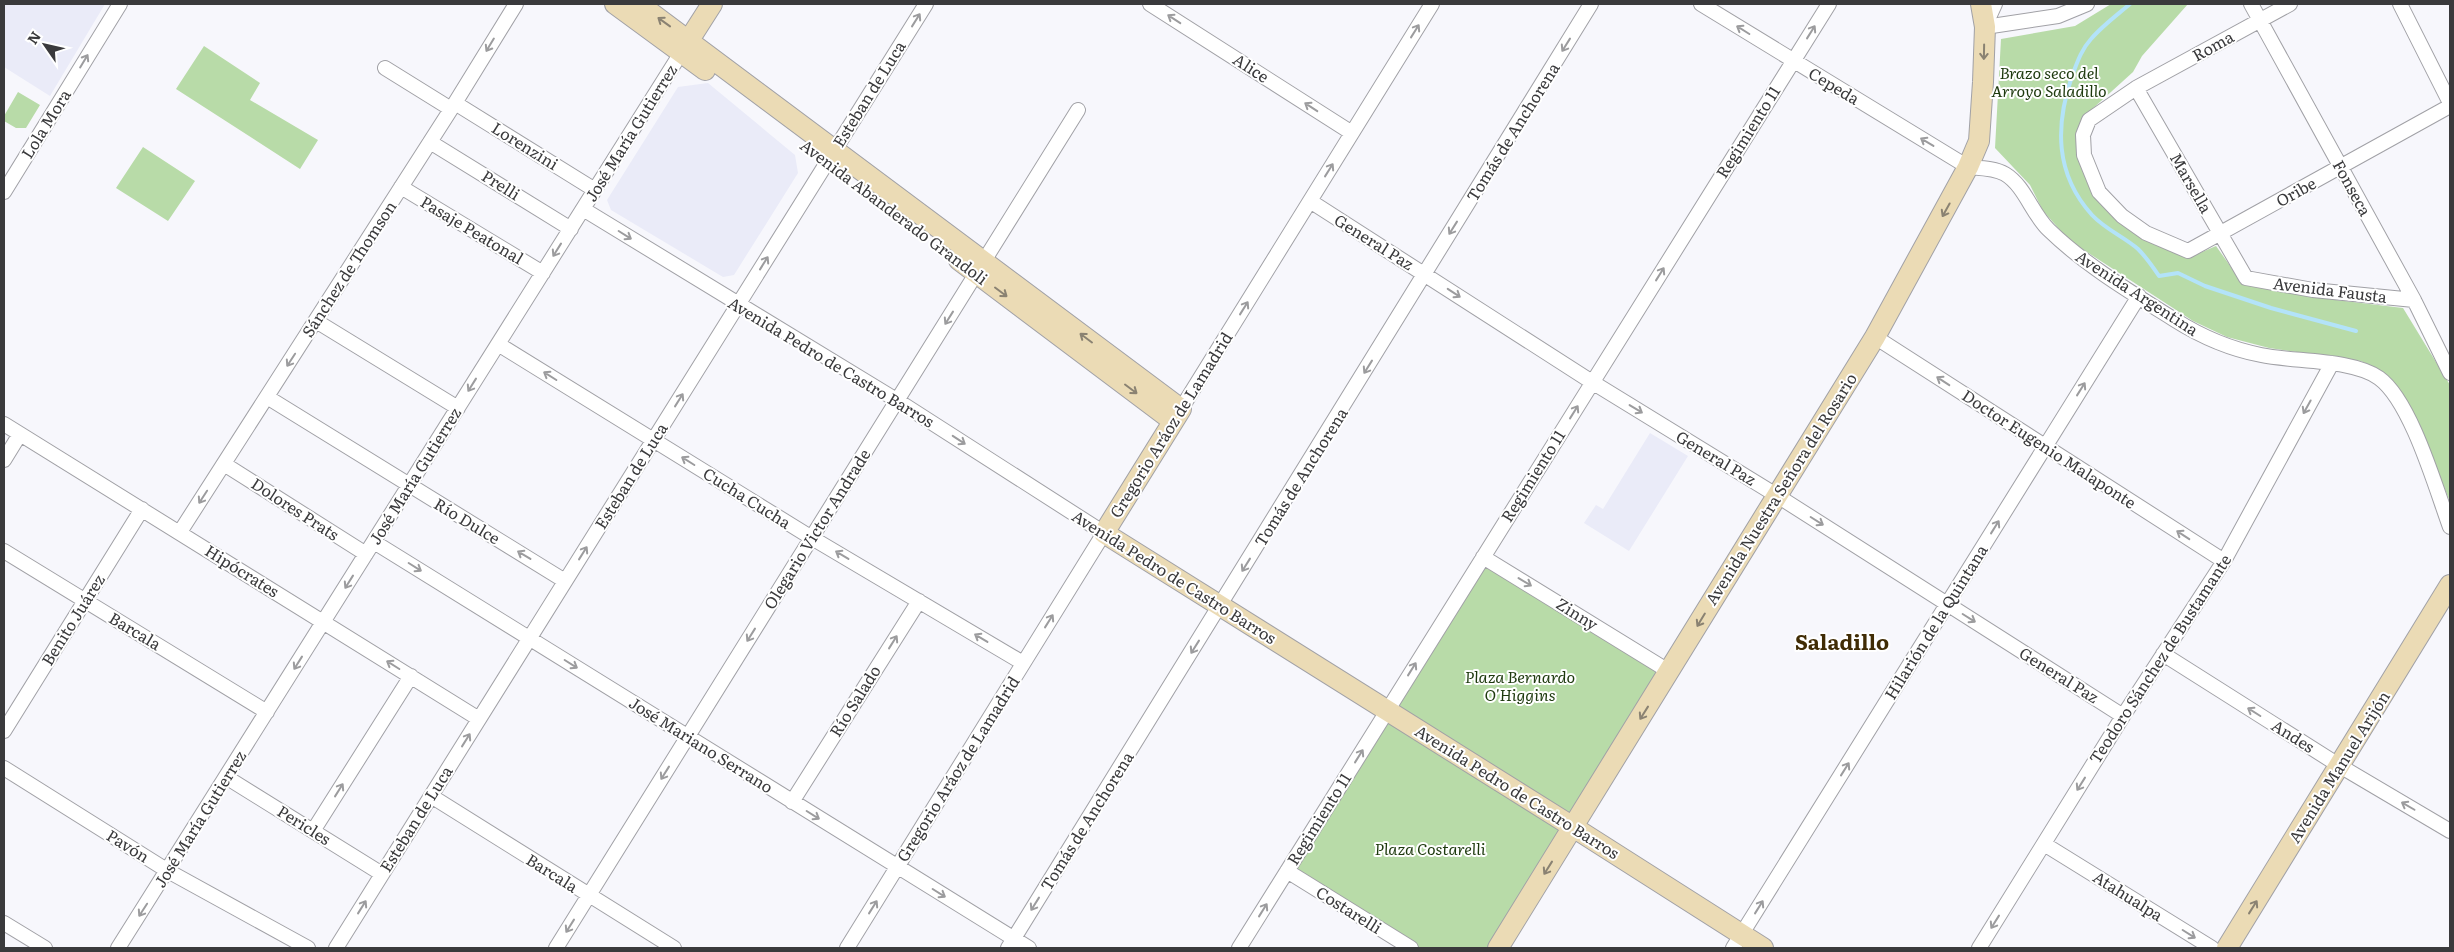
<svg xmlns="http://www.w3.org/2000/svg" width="2454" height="952" viewBox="0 0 2454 952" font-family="Literata,serif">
<rect width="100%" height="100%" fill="#f7f7fc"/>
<!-- built -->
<path fill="#eaebf8" d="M4,4h101l-55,92 -46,-29z
M708,83l87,72 3,18 -64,102 -11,2 -112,-67 -4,-10 71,-113z
M1650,433l38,23 -59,95 -45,-28 12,-18 7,4z"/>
<!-- green -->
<path fill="#b8dba8" d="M2111,4h77l-46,52 -9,16 -43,39 -11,21 16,64 93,62 28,-12 27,38 68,13 92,11 47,77v117l-26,-66 -25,-47 -20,-19 -18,-9 -92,-13 -42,-11 -34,-16 -123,-80 -27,-30 -13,-26 -35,-37 6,-109 74,-13z
M204,46l56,37 -10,17 68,40 -18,29 -124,-80z
M18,92l22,13 -14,23h-10l-12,-7v-5z
M143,147l52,34 -27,40 -52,-33z
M1483,557l187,115 -172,276h-87l-124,-77z"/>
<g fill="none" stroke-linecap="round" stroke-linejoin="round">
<!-- stream -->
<path stroke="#b3e3f9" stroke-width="4" d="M2130,4c-13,11 -28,22 -39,35 -10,11 -14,24 -19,37 -17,50 -17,98 20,139 13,14 32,22 46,34 8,8 15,18 21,27l19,-3 27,13 66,22 85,23"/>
<defs>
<path id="street" d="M1150,4l202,129
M1701,4l267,163c12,1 27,1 37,7 20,12 27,40 44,56 36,35 83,63 126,90 27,17 55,29 86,35 33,7 92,4 118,23 32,23 57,111 71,149
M2251,4l163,296 36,73
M2290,4l-154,84 -47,32 -6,15 1,20 15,37 23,24 24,17 42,18 262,-145
M2400,4l50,99
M1985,26l10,-22
M1985,27l73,-11 29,-12
M385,68l66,41
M2136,88l110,190 67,12 101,10
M455,103l140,87
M430,142l141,87
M401,187l142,86
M4,192l116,-188
M1310,201l282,181 184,113 347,221
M583,209l315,192 206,132 -257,415
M316,321l142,87
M1875,337l349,224
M498,344l314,194 211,125
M267,397l298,184
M1181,409l251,-405
M4,424l475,295
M4,460l16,-26
M224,464l142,90
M180,532l275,-429 61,-99
M374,542l655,406
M4,551l263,161
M1483,557l187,115
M2163,654l177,112 110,65
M4,731l138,-222
M4,768l164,103 140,77
M226,777l156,97
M431,796l243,152
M792,802l127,-201
M313,831l98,-155
M2044,844l168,104
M1287,871l124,77
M4,923l41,25
M118,948l568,-903
M336,948l590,-944
M556,948l522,-838
M1008,948l583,-944
M1239,948l590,-944
M1733,948l406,-652
M1979,948l144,-232 101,-155 107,-196"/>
<path id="secondary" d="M615,4l90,66
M639,4l542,405 -77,124 469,294 190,121
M689,40l23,-36
M959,260l214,161
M1498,948l377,-611 93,-170 11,-26 4,-59 2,-55 -4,-23
M2227,948l223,-363"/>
</defs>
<!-- street casing -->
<use href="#street" stroke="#a1a1a6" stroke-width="16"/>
<!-- secondary casing -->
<use href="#secondary" stroke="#a1a1a6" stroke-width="22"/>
<!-- street -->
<use href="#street" stroke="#fff" stroke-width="14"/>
<!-- secondary -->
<use href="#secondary" stroke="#ebdbb5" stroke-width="20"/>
</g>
<!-- one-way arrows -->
<defs><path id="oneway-shaft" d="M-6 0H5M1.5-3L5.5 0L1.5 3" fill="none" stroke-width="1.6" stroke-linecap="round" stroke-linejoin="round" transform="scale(1.25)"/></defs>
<g stroke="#9c9c9e">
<use href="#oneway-shaft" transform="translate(1174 19) rotate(-147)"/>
<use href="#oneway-shaft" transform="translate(916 20) rotate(-58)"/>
<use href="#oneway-shaft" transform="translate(1743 30) rotate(-148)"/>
<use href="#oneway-shaft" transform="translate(1415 31) rotate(-58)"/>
<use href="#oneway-shaft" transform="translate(1811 32) rotate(-58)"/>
<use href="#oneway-shaft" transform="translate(490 45) rotate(121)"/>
<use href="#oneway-shaft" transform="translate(1566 45) rotate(122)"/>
<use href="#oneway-shaft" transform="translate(84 61) rotate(-59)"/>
<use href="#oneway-shaft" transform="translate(1311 107) rotate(-147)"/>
<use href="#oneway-shaft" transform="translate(1927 142) rotate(-149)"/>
<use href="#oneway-shaft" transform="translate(1329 170) rotate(-58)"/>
<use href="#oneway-shaft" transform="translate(1453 228) rotate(122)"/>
<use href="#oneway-shaft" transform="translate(625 235) rotate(32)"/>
<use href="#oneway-shaft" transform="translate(557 250) rotate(122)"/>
<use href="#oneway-shaft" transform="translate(764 263) rotate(-58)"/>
<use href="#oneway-shaft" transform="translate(1660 274) rotate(-58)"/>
<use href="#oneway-shaft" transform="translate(1454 293) rotate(33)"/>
<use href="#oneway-shaft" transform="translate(1244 308) rotate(-58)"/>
<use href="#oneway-shaft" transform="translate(949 318) rotate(122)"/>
<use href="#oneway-shaft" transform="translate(291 360) rotate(123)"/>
<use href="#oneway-shaft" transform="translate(1368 367) rotate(122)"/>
<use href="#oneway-shaft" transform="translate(550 376) rotate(-148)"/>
<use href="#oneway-shaft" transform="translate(1943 381) rotate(-147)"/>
<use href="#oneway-shaft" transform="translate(472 385) rotate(122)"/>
<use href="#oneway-shaft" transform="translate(2081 389) rotate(-58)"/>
<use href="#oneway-shaft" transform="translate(679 400) rotate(-58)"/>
<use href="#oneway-shaft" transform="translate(2307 407) rotate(119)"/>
<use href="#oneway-shaft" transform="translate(1636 409) rotate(31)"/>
<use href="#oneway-shaft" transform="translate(1574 412) rotate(-58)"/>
<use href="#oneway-shaft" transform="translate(959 440) rotate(33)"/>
<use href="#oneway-shaft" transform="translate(688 461) rotate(-148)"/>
<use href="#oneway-shaft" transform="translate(203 497) rotate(123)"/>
<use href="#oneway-shaft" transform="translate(1817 521) rotate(32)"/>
<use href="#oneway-shaft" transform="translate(1995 527) rotate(-58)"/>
<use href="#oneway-shaft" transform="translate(2183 535) rotate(-147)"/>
<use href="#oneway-shaft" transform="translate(583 553) rotate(-58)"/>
<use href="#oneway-shaft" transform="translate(524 555) rotate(-149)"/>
<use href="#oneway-shaft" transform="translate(842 555) rotate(-149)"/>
<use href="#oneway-shaft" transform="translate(1246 565) rotate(122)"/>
<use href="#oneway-shaft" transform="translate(415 567) rotate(32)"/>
<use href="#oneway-shaft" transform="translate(349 582) rotate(122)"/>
<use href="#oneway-shaft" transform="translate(1525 582) rotate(31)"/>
<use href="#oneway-shaft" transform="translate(1969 618) rotate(32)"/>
<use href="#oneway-shaft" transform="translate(1049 621) rotate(-58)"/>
<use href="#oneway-shaft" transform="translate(751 635) rotate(122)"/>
<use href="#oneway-shaft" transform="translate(981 638) rotate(-149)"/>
<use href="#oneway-shaft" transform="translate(893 642) rotate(-58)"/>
<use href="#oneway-shaft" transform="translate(1195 647) rotate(122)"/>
<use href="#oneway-shaft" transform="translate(298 663) rotate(122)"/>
<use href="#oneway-shaft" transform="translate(571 664) rotate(32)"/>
<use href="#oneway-shaft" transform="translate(393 665) rotate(-148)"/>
<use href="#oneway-shaft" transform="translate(1412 669) rotate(-58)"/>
<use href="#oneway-shaft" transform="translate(2254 712) rotate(-148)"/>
<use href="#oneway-shaft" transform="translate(466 740) rotate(-58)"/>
<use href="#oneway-shaft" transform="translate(1359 756) rotate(-58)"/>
<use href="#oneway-shaft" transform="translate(1845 769) rotate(-58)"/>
<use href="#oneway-shaft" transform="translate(665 773) rotate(122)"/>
<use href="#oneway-shaft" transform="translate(2081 784) rotate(122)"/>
<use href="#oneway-shaft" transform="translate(339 790) rotate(-58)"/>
<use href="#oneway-shaft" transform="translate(2408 806) rotate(-150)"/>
<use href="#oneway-shaft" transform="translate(813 815) rotate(32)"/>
<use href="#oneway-shaft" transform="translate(939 893) rotate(32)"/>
<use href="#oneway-shaft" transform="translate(1035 904) rotate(122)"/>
<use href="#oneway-shaft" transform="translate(362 907) rotate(-58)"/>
<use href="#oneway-shaft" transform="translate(873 907) rotate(-58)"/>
<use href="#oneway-shaft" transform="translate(1759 907) rotate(-58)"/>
<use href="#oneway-shaft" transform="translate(143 910) rotate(123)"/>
<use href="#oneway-shaft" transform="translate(1263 910) rotate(-58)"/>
<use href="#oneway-shaft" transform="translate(1995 922) rotate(122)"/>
<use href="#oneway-shaft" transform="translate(570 926) rotate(122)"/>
<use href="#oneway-shaft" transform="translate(2189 934) rotate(32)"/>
</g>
<g stroke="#8a8272">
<use href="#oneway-shaft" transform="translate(664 22) rotate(-144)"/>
<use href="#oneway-shaft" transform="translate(1984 52) rotate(91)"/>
<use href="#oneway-shaft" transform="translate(1946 210) rotate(119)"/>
<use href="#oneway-shaft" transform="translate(1001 292) rotate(37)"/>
<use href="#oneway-shaft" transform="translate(1086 338) rotate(-143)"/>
<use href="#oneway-shaft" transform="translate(1131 389) rotate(37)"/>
<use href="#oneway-shaft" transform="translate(1701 620) rotate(121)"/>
<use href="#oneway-shaft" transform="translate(1644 713) rotate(122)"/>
<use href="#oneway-shaft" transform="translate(1548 868) rotate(122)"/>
<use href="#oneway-shaft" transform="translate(2253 907) rotate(-58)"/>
</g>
<g text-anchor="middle" stroke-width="4" stroke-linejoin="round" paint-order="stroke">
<!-- street labels -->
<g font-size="16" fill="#3a3a3c" stroke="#fff">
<text transform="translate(2213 46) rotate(-29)" y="6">Roma</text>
<text transform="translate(1251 68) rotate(33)" y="6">Alice</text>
<text transform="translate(1834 86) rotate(31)" y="6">Cepeda</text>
<text transform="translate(869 94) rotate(-58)" y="6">Esteban de Luca</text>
<text transform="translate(46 124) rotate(-58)" y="6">Lola Mora</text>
<text transform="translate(1513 132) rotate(-58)" y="6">Tomás de Anchorena</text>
<text transform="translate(1748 132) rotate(-58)" y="6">Regimiento 11</text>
<text transform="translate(631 133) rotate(-58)" y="6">José María Gutierrez</text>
<text transform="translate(525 146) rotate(32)" y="6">Lorenzini</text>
<text transform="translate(2191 183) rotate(60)" y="6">Marsella</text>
<text transform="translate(501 185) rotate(32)" y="6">Prelli</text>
<text transform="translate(2352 188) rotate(61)" y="6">Fonseca</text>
<text transform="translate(2296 192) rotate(-29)" y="6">Oribe</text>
<text transform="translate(894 212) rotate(37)" y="6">Avenida Abanderado Grandoli</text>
<text transform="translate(472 230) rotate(31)" y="6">Pasaje Peatonal</text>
<text transform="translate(1374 242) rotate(32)" y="6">General Paz</text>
<text transform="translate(349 269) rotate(-57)" y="6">Sánchez de Thomson</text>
<text transform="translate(2330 290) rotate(7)" y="6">Avenida Fausta</text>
<text transform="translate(2137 293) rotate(33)" y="6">Avenida Argentina</text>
<text transform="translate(831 362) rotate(31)" y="6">Avenida Pedro de Castro Barros</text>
<text transform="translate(1171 425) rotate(-58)" y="6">Gregorio Aráoz de Lamadrid</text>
<text transform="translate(2049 449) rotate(33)" y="6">Doctor Eugenio Malaponte</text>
<text transform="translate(1716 458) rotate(31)" y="6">General Paz</text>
<text transform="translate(415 476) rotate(-58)" y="6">José María Gutierrez</text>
<text transform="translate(631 476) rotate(-58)" y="6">Esteban de Luca</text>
<text transform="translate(1533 476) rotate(-58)" y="6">Regimiento 11</text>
<text transform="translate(1301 477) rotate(-58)" y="6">Tomás de Anchorena</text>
<text transform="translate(1781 489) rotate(-58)" y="6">Avenida Nuestra Señora del Rosario</text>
<text transform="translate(747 498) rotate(32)" y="6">Cucha Cucha</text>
<text transform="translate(295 509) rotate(33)" y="6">Dolores Prats</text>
<text transform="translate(467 521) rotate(31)" y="6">Río Dulce</text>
<text transform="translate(817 529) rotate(-58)" y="6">Olegario Victor Andrade</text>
<text transform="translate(242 571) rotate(32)" y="6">Hipócrates</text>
<text transform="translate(1174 577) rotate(32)" y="6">Avenida Pedro de Castro Barros</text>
<text transform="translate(1577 614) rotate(32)" y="6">Zinny</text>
<text transform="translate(73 620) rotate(-58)" y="6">Benito Juárez</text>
<text transform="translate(1936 622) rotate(-58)" y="6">Hilarión de la Quintana</text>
<text transform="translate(135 631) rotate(31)" y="6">Barcala</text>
<text transform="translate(2160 659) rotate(-57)" y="6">Teodoro Sánchez de Bustamante</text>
<text transform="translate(2059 675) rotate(32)" y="6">General Paz</text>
<text transform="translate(855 701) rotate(-58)" y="6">Río Salado</text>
<text transform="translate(2293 736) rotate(32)" y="6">Andes</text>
<text transform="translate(701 745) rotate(32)" y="6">José Mariano Serrano</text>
<text transform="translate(2339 767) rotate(-58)" y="6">Avenida Manuel Arijón</text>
<text transform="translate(958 769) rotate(-58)" y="6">Gregorio Aráoz de Lamadrid</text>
<text transform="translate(1517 792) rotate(32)" y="6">Avenida Pedro de Castro Barros</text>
<text transform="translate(200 819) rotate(-58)" y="6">José María Gutierrez</text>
<text transform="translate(416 819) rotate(-58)" y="6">Esteban de Luca</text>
<text transform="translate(1319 819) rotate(-58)" y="6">Regimiento 11</text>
<text transform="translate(1087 821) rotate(-58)" y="6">Tomás de Anchorena</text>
<text transform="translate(304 825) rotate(32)" y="6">Pericles</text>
<text transform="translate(128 846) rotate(32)" y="6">Pavón</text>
<text transform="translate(552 873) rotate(32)" y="6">Barcala</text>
<text transform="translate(2128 896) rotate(32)" y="6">Atahualpa</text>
<text transform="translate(1349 910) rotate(32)" y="6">Costarelli</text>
</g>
<!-- park labels -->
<g font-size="16" font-style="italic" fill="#1d390d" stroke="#fff">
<text x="2049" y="79">Brazo seco del<tspan x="2049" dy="18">Arroyo Saladillo</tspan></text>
<text x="1520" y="683">Plaza Bernardo<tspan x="1520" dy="18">O'Higgins</tspan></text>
<text x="1430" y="855">Plaza Costarelli</text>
</g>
<!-- district labels -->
<g font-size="21" font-weight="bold" fill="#402c05" stroke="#fff">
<text x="1842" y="650">Saladillo</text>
</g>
</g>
<!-- border -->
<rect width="2454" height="952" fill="none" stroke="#3a3a3c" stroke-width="10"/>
<!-- north arrow -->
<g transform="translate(45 45) rotate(304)" stroke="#ffffff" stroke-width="4" paint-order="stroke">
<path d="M0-4L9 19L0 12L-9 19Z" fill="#3a3a3c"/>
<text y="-8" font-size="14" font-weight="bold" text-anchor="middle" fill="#3a3a3c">N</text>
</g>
</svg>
